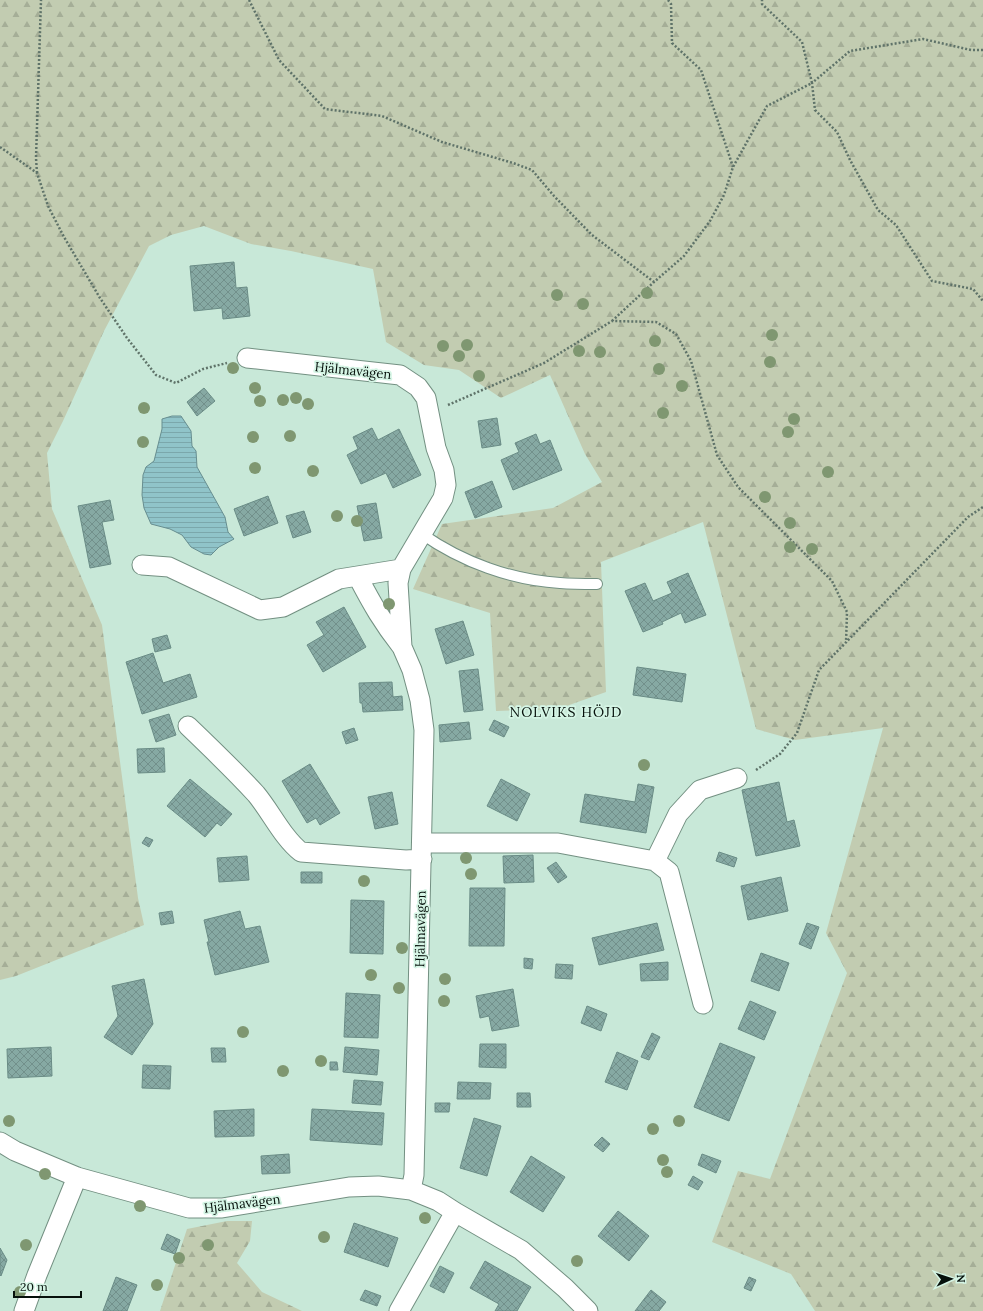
<svg xmlns="http://www.w3.org/2000/svg" width="983" height="1311" viewBox="0 0 983 1311" font-family="Lora,serif">
<defs>
<pattern id="forest-firs" width="22" height="20" patternUnits="userSpaceOnUse"><rect width="22" height="20" fill="#c2ccb1"/><path d="M5 1l3.5 6h-7zM16 11l3.5 6h-7z" fill="#a5ae97"/></pattern>
<pattern id="water-rules" width="6" height="5" patternUnits="userSpaceOnUse"><rect width="6" height="5" fill="#90c4c9"/><path d="M0 2.5h6" fill="none" stroke="#7ba7ab"/></pattern>
<pattern id="building-cross-hatch" width="8" height="8" patternUnits="userSpaceOnUse"><rect width="8" height="8" fill="#86a9a3"/><path d="M0 0l8 8M0 8l8-8" fill="none" stroke="#72908b"/></pattern>
</defs>
<rect width="100%" height="100%" fill="#c8e8d8"/>
<!-- forest -->
<path fill="url(#forest-firs)" d="M0,0h983v1311h-168l-24,-37 -79,-32 26,-71 32,8 77,-206 -21,-40 57,-205 -88,12 -39,-11 -53,-207 -102,40 5,130 -48,17 -62,2 -6,-98 -77,-24 29,-65 111,-16 49,-26 -17,-28 -35,-79 -49,23 -42,-28 -35,-5 -38,-23 -13,-73 -82,-18 -40,-7 -47,-18 -33,9 -22,11 -45,85 -41,90 -16,32 5,56 50,116 36,273 6,27 -128,51 -16,4z
M227,1221h25l-2,20 -13,22 25,29 40,19h-142l27,-82z"/>
<!-- water -->
<path fill="url(#water-rules)" stroke="#678e90" d="M172,416h9l10,15 1,15 4,5 1,16 28,50 3,15 6,7 -15,8 -8,8 -7,-1 -13,-7 -9,-12 -12,-6 -19,-5 -7,-16 -2,-13 1,-20 3,-8 8,-6 8,-32v-10z"/>
<!-- building -->
<path fill="url(#building-cross-hatch)" stroke="#6a8c86" d="M234,262l2,26 11,-1 3,29 -27,3 -1,-11 -28,3 -4,-45z
M204,388l11,13 -18,15 -10,-14z
M497,418l4,27 -19,3 -4,-27z
M372,428l6,12 21,-11 22,46 -28,13 -7,-15 -25,11 -14,-29 11,-6 -5,-12z
M536,434l4,10 10,-4 12,30 -49,20 -12,-30 18,-8 -4,-9z
M492,481l10,26 -27,11 -10,-26z
M268,496l10,27 -34,13 -10,-27z
M110,500l4,20 -12,2 9,42 -21,4 -12,-62z
M376,503l6,35 -18,3 -7,-35z
M304,511l7,21 -18,6 -7,-22z
M688,573l18,42 -21,8 -4,-10 -19,9 1,2 -20,8 -18,-41 20,-8 8,18 19,-8 -5,-11z
M344,607l22,40 -43,25 -16,-27 17,-10 -8,-13z
M463,621l11,34 -28,9 -11,-35z
M167,635l4,13 -16,4 -3,-13z
M153,653l10,30 27,-9 7,23 -55,17 -16,-52z
M637,667l49,7 -4,28 -49,-7z
M478,669l5,41 -19,2 -5,-41z
M392,682l1,15 9,-1 1,14 -40,2 -1,-9h-2l-1,-20z
M169,714l7,21 -20,7 -7,-22z
M494,720l15,7 -5,10 -15,-7z
M469,722l2,17 -31,3 -1,-17z
M354,728l4,12 -12,4 -4,-12z
M164,748l1,24 -27,1 -1,-24z
M310,764l30,49 -20,12 -4,-7 -9,5 -25,-42z
M190,779l42,35 -11,12 -4,-3 -12,14 -38,-31z
M501,779l29,15 -13,27 -30,-15z
M779,782l8,40 7,-2 6,26 -44,10 -14,-66z
M638,784l16,3 -8,46 -66,-11 5,-28 50,8z
M392,792l6,32 -23,5 -7,-32z
M146,837l7,3 -4,7 -7,-4z
M719,852l18,6 -3,9 -18,-6z
M533,855l1,27 -30,1 -1,-27z
M247,856l2,24 -30,2 -2,-24z
M556,862l11,15 -9,6 -11,-15z
M301,872h21v11h-21z
M781,877l7,34 -40,9 -7,-34z
M470,888h35l-1,58h-35z
M351,900l33,1 -1,53 -33,-1z
M172,911l2,12 -13,2 -2,-12z
M240,911l5,18 15,-3 9,36 -54,13 -8,-33h2l-5,-22z
M657,923l7,27 -65,15 -7,-27z
M807,923l12,4 -8,22 -12,-5z
M761,953l28,10 -10,28 -28,-10z
M524,958l9,1 -1,10 -8,-1z
M668,962v18l-27,1 -1,-17z
M556,964l17,1 -1,14 -17,-1z
M144,979l9,45 -21,31 -28,-18 14,-21 -6,-30z
M513,989l6,37 -27,5 -3,-15 -9,2 -4,-22z
M346,993l34,2 -2,43 -34,-1z
M750,1001l26,11 -12,28 -26,-11z
M587,1006l20,8 -6,17 -20,-8z
M652,1033l8,4 -11,23 -8,-3z
M720,1043l35,14 -26,64 -35,-14z
M480,1044h26v24l-27,-1z
M51,1047l1,29 -44,2 -1,-29z
M345,1047l34,3 -2,25 -34,-3z
M211,1048h14l1,14h-14z
M617,1052l21,9 -11,29 -22,-8z
M330,1062h7l1,8h-8z
M143,1065l28,1 -1,23 -28,-1z
M354,1080l29,2 -2,23 -29,-2z
M458,1082l33,1 -1,16h-33z
M517,1093h13l1,14h-14z
M435,1103h15l-1,9h-14z
M254,1109v27l-39,1 -1,-26z
M312,1109l72,4 -2,32 -72,-5z
M474,1118l27,8 -14,50 -27,-8z
M602,1137l8,7 -7,8 -9,-7z
M289,1154l1,19 -28,1 -1,-18z
M702,1154l19,7 -5,12 -18,-8z
M531,1156l34,21 -22,35 -33,-20z
M693,1176l10,6 -5,8 -10,-5z
M618,1211l31,25 -20,25 -31,-25z
M354,1223l44,15 -10,29 -44,-15z
M167,1234l13,6 -5,14 -14,-5z
M0,1248l7,12 -6,16 -1,-1z
M485,1261l46,26 -14,24h-22l4,-7 -29,-16z
M440,1266l14,7 -10,20 -14,-7z
M116,1277l21,8 -10,26h-24z
M749,1277l7,3 -5,11 -7,-3z
M365,1290l16,6 -4,10 -17,-6z
M651,1290l15,12 -7,9h-24z"/>
<g fill="none" stroke-linecap="round" stroke-linejoin="round">
<defs>
<path id="lane" d="M422,534c40,28 89,46 138,49 12,1 25,1 37,1"/>
<path id="street" d="M247,358l153,17 18,12 8,11 10,50 8,22 2,15 -3,13 -42,71 -3,14 4,64 10,23 8,30 4,30 -10,445 -3,15
M142,565l27,2 91,43 23,-3 56,-28 62,-10
M358,577c14,27 25,46 44,70
M188,726c23,22 46,44 68,68 15,18 27,44 45,58l105,8 16,-1
M422,843h136l97,18 14,11 34,132
M655,861l23,-47 22,-24 37,-12
M0,1142l15,9 62,26 112,31h33l127,-21 29,-1 33,4 27,11 17,11 66,38 44,38 23,23
M24,1311l13,-36 40,-98
M399,1311l56,-99"/>
</defs>
<!-- lane casing -->
<use href="#lane" stroke="#739082" stroke-width="12"/>
<!-- street casing -->
<use href="#street" stroke="#739082" stroke-width="21"/>
<!-- path -->
<path stroke="#5f7369" stroke-width="2.5" stroke-dasharray="2 2" stroke-linecap="butt" d="M249,0l30,60 46,49 57,7 60,26 71,21 19,7 22,26 38,39 62,47
M668,0l3,4 1,39 29,27 32,97
M983,50h-12l-48,-11 -73,12 -38,32 3,27 22,22 13,28 28,50 18,15 36,56 41,8 10,12
M0,147l37,26 11,33 16,31 36,61 27,40 29,37 20,8 27,-14 24,-6
M37,173l-1,-15 5,-158
M612,321l42,-39 30,-26 26,-35 14,-26 9,-28 34,-61 45,-23 -10,-41 -40,-38v-4
M448,405l96,-42 68,-42 44,1 20,12 15,27 26,94 21,32 94,94 15,31 -1,31
M756,770l24,-16 17,-21 22,-63 149,-153 15,-10"/>
<!-- lane -->
<use href="#lane" stroke="#fff" stroke-width="10"/>
<!-- street -->
<use href="#street" stroke="#fff" stroke-width="19"/>
</g>
<!-- trees -->
<g fill="#7f9771">
<circle cx="647" cy="293" r="6"/>
<circle cx="557" cy="295" r="6"/>
<circle cx="583" cy="304" r="6"/>
<circle cx="772" cy="335" r="6"/>
<circle cx="655" cy="341" r="6"/>
<circle cx="467" cy="345" r="6"/>
<circle cx="443" cy="346" r="6"/>
<circle cx="579" cy="351" r="6"/>
<circle cx="600" cy="352" r="6"/>
<circle cx="459" cy="356" r="6"/>
<circle cx="770" cy="362" r="6"/>
<circle cx="233" cy="368" r="6"/>
<circle cx="659" cy="369" r="6"/>
<circle cx="479" cy="376" r="6"/>
<circle cx="682" cy="386" r="6"/>
<circle cx="255" cy="388" r="6"/>
<circle cx="296" cy="398" r="6"/>
<circle cx="283" cy="400" r="6"/>
<circle cx="260" cy="401" r="6"/>
<circle cx="308" cy="404" r="6"/>
<circle cx="144" cy="408" r="6"/>
<circle cx="663" cy="413" r="6"/>
<circle cx="794" cy="419" r="6"/>
<circle cx="788" cy="432" r="6"/>
<circle cx="290" cy="436" r="6"/>
<circle cx="253" cy="437" r="6"/>
<circle cx="143" cy="442" r="6"/>
<circle cx="255" cy="468" r="6"/>
<circle cx="313" cy="471" r="6"/>
<circle cx="828" cy="472" r="6"/>
<circle cx="765" cy="497" r="6"/>
<circle cx="337" cy="516" r="6"/>
<circle cx="357" cy="521" r="6"/>
<circle cx="790" cy="523" r="6"/>
<circle cx="790" cy="547" r="6"/>
<circle cx="812" cy="549" r="6"/>
<circle cx="389" cy="604" r="6"/>
<circle cx="644" cy="765" r="6"/>
<circle cx="466" cy="858" r="6"/>
<circle cx="471" cy="874" r="6"/>
<circle cx="364" cy="881" r="6"/>
<circle cx="402" cy="948" r="6"/>
<circle cx="371" cy="975" r="6"/>
<circle cx="445" cy="979" r="6"/>
<circle cx="399" cy="988" r="6"/>
<circle cx="444" cy="1001" r="6"/>
<circle cx="243" cy="1032" r="6"/>
<circle cx="321" cy="1061" r="6"/>
<circle cx="283" cy="1071" r="6"/>
<circle cx="9" cy="1121" r="6"/>
<circle cx="679" cy="1121" r="6"/>
<circle cx="653" cy="1129" r="6"/>
<circle cx="663" cy="1160" r="6"/>
<circle cx="667" cy="1172" r="6"/>
<circle cx="45" cy="1174" r="6"/>
<circle cx="140" cy="1206" r="6"/>
<circle cx="425" cy="1218" r="6"/>
<circle cx="324" cy="1237" r="6"/>
<circle cx="26" cy="1245" r="6"/>
<circle cx="208" cy="1245" r="6"/>
<circle cx="179" cy="1258" r="6"/>
<circle cx="577" cy="1261" r="6"/>
<circle cx="157" cy="1285" r="6"/>
<circle cx="20" cy="1292" r="6"/>
</g>
<g text-anchor="middle" stroke-width="3.5" stroke-linejoin="round" paint-order="stroke">
<!-- street labels -->
<g font-size="13" fill="#06100b" stroke="#d5f5e5">
<text transform="translate(353 370) rotate(6)" y="5">Hjälmavägen</text>
<text transform="translate(420 929) rotate(-89)" y="5">Hjälmavägen</text>
<text transform="translate(242 1203) rotate(-7)" y="5">Hjälmavägen</text>
</g>
<!-- neighbourhood labels -->
<g font-size="14" letter-spacing="1" fill="#06100b" stroke="#d5f5e5">
<text x="566" y="717">NOLVIKS HÖJD</text>
</g>
</g>
<!-- north arrow -->
<g transform="translate(951 1279) rotate(87)" stroke="#d5f5e5" stroke-width="3" paint-order="stroke">
<path d="M0-3L7 15L0 10L-7 15Z" fill="#06100b"/>
<text y="-6" font-size="11" font-weight="bold" text-anchor="middle" fill="#06100b">N</text>
</g>
<!-- scale -->
<path d="M14 1291v6h67v-6" fill="none" stroke="#06100b" stroke-width="2"/>
<text x="20" y="1291" font-size="12" fill="#06100b" stroke="#d5f5e5" stroke-width="3" paint-order="stroke">20 m</text>
</svg>
